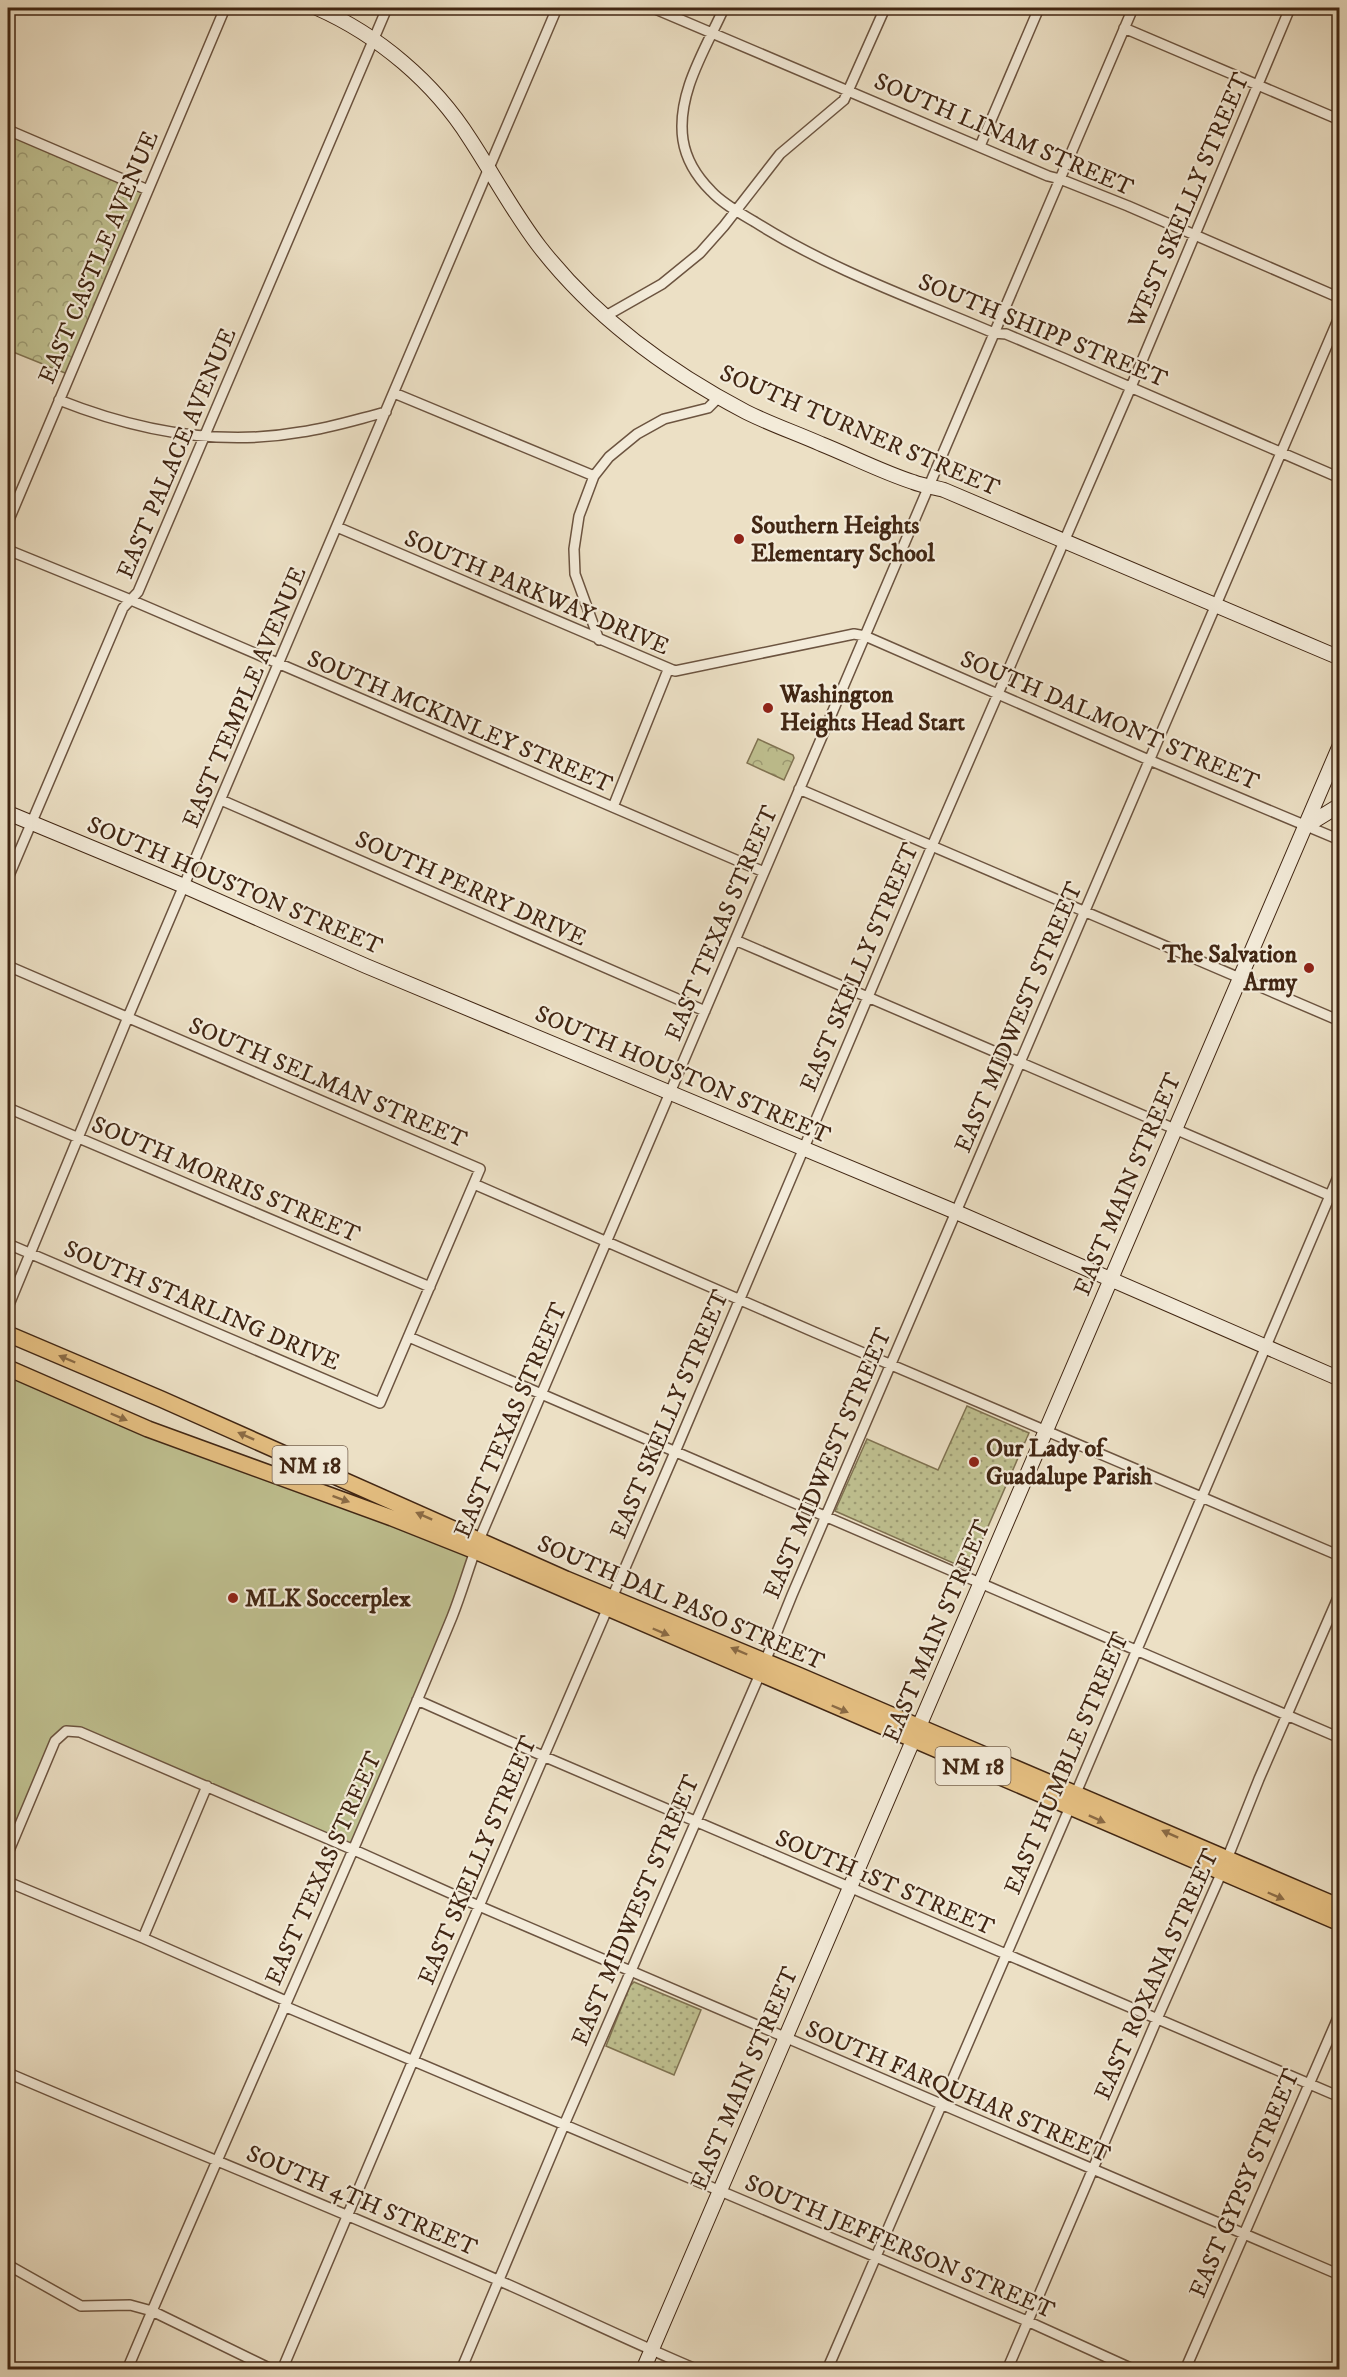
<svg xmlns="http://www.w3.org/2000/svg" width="1347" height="2377" viewBox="0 0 1347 2377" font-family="'IM FELL DW Pica',serif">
<defs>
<pattern id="grass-dots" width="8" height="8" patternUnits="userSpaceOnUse" patternTransform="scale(1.5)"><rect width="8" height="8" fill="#bfc090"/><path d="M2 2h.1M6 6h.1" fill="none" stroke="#9d9c74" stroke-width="1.8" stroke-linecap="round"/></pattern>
<pattern id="forest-crowns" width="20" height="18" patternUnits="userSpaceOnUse" patternTransform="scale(1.5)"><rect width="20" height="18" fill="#bfc090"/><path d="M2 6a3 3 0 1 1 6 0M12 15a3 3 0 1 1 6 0" fill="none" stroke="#9d9c74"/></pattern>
</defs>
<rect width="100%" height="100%" fill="#ece0c5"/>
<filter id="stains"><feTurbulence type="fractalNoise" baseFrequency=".00333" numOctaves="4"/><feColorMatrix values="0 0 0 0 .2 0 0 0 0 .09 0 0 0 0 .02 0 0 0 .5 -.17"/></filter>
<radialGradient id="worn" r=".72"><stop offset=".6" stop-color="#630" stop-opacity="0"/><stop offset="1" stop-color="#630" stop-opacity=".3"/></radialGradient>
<!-- grass -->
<path fill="url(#grass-dots)" stroke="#807352" stroke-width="1.5" d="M967,1406l62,27 -60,137 -134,-59 32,-72 71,31z
M634,1982l67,28 -27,65 -68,-29 24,-60z"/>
<!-- forest -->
<path fill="url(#forest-crowns)" stroke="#807352" stroke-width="1.5" d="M8,130l140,60 -78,185 -62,-25z
M758,739l35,16 1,3 -10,22 -37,-17z"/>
<!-- pitch -->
<path fill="#bfc090" stroke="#807352" stroke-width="1.5" d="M8,1368l467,183 -121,299 -274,-118 -19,3 -53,118z"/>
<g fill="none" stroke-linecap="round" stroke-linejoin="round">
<defs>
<path id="street" d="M653,8l395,168 12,3 68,27 212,92
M724,8c-18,40 -48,86 -41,132 3,19 14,37 28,51 12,13 29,22 44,31 74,47 159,77 239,111l12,1 57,24 277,120
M1124,28l216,92
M8,130l140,60
M980,146l59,-138
M604,317l58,-33 38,-31 24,-27 56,-72 64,-54 41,-92
M394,393l200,83
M59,400c78,31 159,47 242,32 29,-4 57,-13 85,-20
M8,522l217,-514
M337,527l338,144 179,-37 11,2 284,124 191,80
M8,550l123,50 633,272
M599,640l-24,-66 -1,-25 5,-33 15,-40 15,-19 28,-23 27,-15 44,-11 11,-11
M799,789l541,232
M221,800l484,211
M613,807l55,-137
M8,878l115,-270 15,-16 249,-584
M735,940l605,260
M8,966l472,203 -100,234 -372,-159
M8,1108l422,179
M474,1184l340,148 526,224
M8,1307l120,-290 429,-1009
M409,1337l931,401
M417,1700l126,56 797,341
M8,1853l47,-112 11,-10 14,1 274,118 125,56 861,369
M8,1882l135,56 143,63
M143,1938l64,-152
M284,2006l743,315 108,49
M8,2073c163,70 329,136 492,208 66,29 131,61 198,89
M8,2265l73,41 49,-1 22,6 121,59
M127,2370c106,-252 221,-500 325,-753 10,-25 17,-51 27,-77l654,-1532
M282,2370l166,-392 227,-526 257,-606 199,-459 159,-379
M461,2370l103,-245 196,-451 32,-79 548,-1280
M827,2370l243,-563 270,-635
M1007,2370l150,-351 64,-145 38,-95 81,-186
M1185,2370l155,-357"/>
<path id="secondary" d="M317,8c61,27 117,74 153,131 23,35 43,73 69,107 55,71 127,124 207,166 24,12 50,21 75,32 30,12 61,28 92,38 10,4 20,5 31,8l396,168
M8,813l176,73 182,80 590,246 384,167
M1306,826l34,-21
M643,2370l697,-1625"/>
<path id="primary" d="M8,1334l153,65 405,180 232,96 542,232
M8,1368l140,61 244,89 83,33 865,372"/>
</defs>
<!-- street casing -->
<use href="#street" stroke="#6c5440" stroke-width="12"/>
<!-- secondary casing -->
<use href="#secondary" stroke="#412613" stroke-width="16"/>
<!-- primary casing -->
<use href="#primary" stroke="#412613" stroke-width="18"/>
<!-- street -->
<use href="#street" stroke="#f3ebd9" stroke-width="9"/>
<!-- secondary -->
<use href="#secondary" stroke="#f3ebd9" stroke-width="14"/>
<!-- primary -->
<use href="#primary" stroke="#e6c082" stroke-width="15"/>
</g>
<!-- one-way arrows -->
<defs><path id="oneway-solid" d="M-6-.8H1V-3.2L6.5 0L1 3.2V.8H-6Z" transform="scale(1.5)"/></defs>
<g fill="#8b6b45">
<use href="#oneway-solid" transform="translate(67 1359) rotate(-157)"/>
<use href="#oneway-solid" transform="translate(119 1417) rotate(23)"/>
<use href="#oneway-solid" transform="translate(246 1436) rotate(-156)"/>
<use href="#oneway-solid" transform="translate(341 1499) rotate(20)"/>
<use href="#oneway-solid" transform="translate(424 1516) rotate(-156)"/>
<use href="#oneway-solid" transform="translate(661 1632) rotate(23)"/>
<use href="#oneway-solid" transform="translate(739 1651) rotate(-157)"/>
<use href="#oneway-solid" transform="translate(840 1709) rotate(23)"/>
<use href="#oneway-solid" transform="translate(1097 1819) rotate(24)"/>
<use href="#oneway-solid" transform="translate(1170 1834) rotate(-156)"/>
<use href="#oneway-solid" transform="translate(1276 1896) rotate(23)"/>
</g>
<!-- markers -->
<g fill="#8f2418" stroke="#f3ebd9" stroke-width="2">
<circle cx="739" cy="539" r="6"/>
<circle cx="768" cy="708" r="6"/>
<circle cx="1309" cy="968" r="6"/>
<circle cx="974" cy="1462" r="6"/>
<circle cx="233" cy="1598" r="6"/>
</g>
<g text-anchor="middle" stroke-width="4.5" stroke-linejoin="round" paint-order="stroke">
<!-- shield labels -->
<g fill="#f3ebd9" stroke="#76614e" stroke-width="1.5">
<rect x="272.5" y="1446" width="75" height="38" rx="4.5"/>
<rect x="935.5" y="1747" width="75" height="38" rx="4.5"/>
</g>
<g font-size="22" font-weight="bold" fill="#412613">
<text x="310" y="1473">NM 18</text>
<text x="973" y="1774">NM 18</text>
</g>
<!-- street labels -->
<g font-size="24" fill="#412613" stroke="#f3ebd9">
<text transform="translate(1004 134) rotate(23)" y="8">SOUTH LINAM STREET</text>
<text transform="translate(1188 200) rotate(-67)" y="8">WEST SKELLY STREET</text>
<text transform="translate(98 257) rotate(-67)" y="8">EAST CASTLE AVENUE</text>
<text transform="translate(1043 330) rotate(22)" y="8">SOUTH SHIPP STREET</text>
<text transform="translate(860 430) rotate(23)" y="8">SOUTH TURNER STREET</text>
<text transform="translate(176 453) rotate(-67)" y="8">EAST PALACE AVENUE</text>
<text transform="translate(537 592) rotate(23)" y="8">SOUTH PARKWAY DRIVE</text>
<text transform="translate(244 697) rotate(-67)" y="8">EAST TEMPLE AVENUE</text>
<text transform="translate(1110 720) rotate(23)" y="8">SOUTH DALMONT STREET</text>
<text transform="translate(460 721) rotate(23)" y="8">SOUTH MCKINLEY STREET</text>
<text transform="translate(235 885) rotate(23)" y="8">SOUTH HOUSTON STREET</text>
<text transform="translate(471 888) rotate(24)" y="8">SOUTH PERRY DRIVE</text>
<text transform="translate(721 923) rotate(-67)" y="8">EAST TEXAS STREET</text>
<text transform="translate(859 967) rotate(-67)" y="8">EAST SKELLY STREET</text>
<text transform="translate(1018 1017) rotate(-67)" y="8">EAST MIDWEST STREET</text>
<text transform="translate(683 1074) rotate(23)" y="8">SOUTH HOUSTON STREET</text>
<text transform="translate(328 1082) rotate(23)" y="8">SOUTH SELMAN STREET</text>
<text transform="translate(226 1179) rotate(23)" y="8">SOUTH MORRIS STREET</text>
<text transform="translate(1127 1184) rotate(-67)" y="8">EAST MAIN STREET</text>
<text transform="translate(202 1305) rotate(23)" y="8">SOUTH STARLING DRIVE</text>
<text transform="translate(669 1414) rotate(-67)" y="8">EAST SKELLY STREET</text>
<text transform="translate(510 1420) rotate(-67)" y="8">EAST TEXAS STREET</text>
<text transform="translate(827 1463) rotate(-67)" y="8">EAST MIDWEST STREET</text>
<text transform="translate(681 1602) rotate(23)" y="8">SOUTH DAL PASO STREET</text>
<text transform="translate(936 1631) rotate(-67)" y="8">EAST MAIN STREET</text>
<text transform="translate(1066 1763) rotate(-67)" y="8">EAST HUMBLE STREET</text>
<text transform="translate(477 1860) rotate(-67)" y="8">EAST SKELLY STREET</text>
<text transform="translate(323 1868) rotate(-66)" y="8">EAST TEXAS STREET</text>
<text transform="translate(885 1882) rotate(23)" y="8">SOUTH 1ST STREET</text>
<text transform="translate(635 1910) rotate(-67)" y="8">EAST MIDWEST STREET</text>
<text transform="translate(1156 1974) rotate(-66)" y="8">EAST ROXANA STREET</text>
<text transform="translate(744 2078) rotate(-67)" y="8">EAST MAIN STREET</text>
<text transform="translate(958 2091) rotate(23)" y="8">SOUTH FARQUHAR STREET</text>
<text transform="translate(1244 2183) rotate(-67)" y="8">EAST GYPSY STREET</text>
<text transform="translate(362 2200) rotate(23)" y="8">SOUTH 4TH STREET</text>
<text transform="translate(900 2246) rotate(23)" y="8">SOUTH JEFFERSON STREET</text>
</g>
<!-- poi labels -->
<g font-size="24" font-weight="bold" fill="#412613" stroke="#f3ebd9" text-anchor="start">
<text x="751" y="533">Southern Heights<tspan x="751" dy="28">Elementary School</tspan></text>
<text x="780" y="702">Washington<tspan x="780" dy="28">Heights Head Start</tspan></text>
<text x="1297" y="962" text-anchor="end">The Salvation<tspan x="1297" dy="28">Army</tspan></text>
<text x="986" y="1456">Our Lady of<tspan x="986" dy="28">Guadalupe Parish</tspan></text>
<text x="245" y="1606">MLK Soccerplex</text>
</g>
</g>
<!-- margin -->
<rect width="1347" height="2377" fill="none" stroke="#ece0c5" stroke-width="30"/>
<rect x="9" y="9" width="1329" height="2359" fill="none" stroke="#412613" stroke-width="3"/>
<rect x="15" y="15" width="1317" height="2347" fill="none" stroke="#412613" stroke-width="1.5"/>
<rect width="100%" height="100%" filter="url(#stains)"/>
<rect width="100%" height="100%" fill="url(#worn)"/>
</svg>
